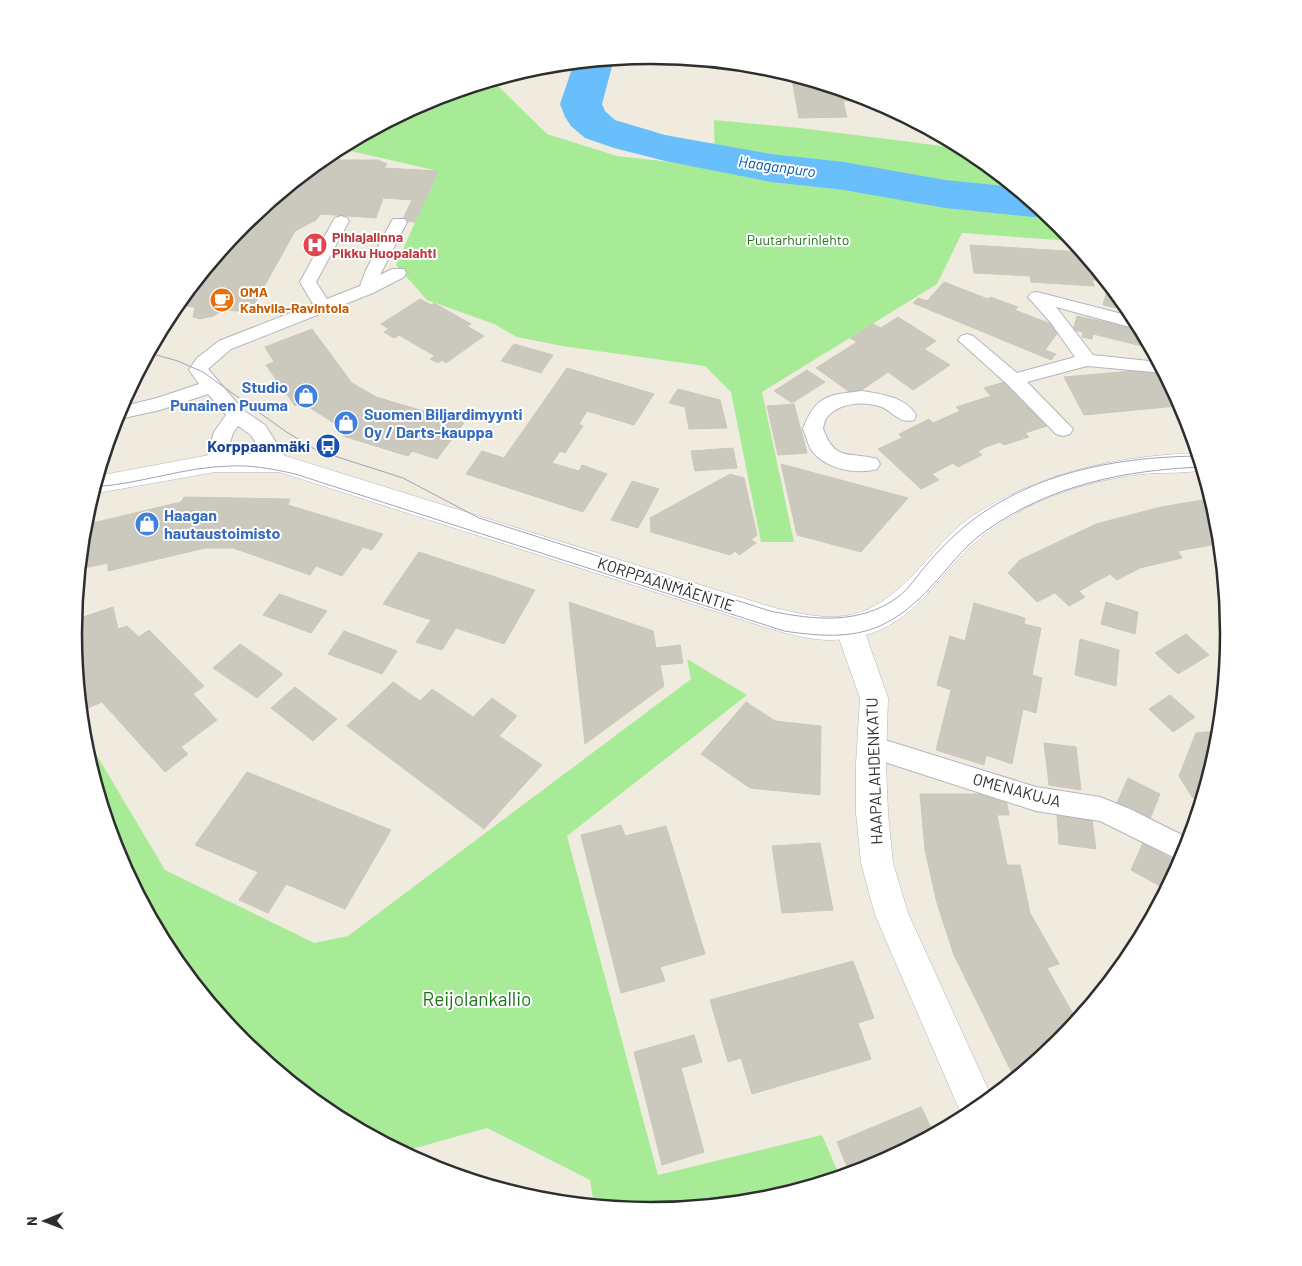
<svg xmlns="http://www.w3.org/2000/svg" width="1302" height="1266" viewBox="0 0 1302 1266" font-family="Barlow,sans-serif">
<rect width="100%" height="100%" fill="#f0ebdf"/>
<!-- green -->
<path fill="#a7eb97" d="M492,80l55,54 70,22 98,11 -1,-47 86,8 166,21 94,75 13,17 -111,-8 -25,51 -175,108 32,150h-33l-30,-150 -26,-26 -143,-20 -45,-9 -23,-13 -67,-24 -31,-35 42,-94 -100,-23 92,-49z
M687,659l60,36 -180,141 91,339 164,-40 18,42 -77,23 -112,11 -57,-6 -4,-25 -103,-52 -86,24 -71,-39 -88,-71 -72,-88 -53,-100 -33,-109 -1,-13 82,138 149,73 34,-7 343,-257z"/>
<g fill="none" stroke-linecap="round" stroke-linejoin="round">
<!-- river -->
<path fill="#69bffb" fill-rule="evenodd" d="M614,59l-12,45 3,7 10,9 50,15 106,19 73,8 101,18 69,7 33,27 -13,3 -89,-9 -101,-18 -73,-8 -106,-21 -51,-13 -29,-10 -14,-12 -6,-9 -5,-13 14,-41z"/>
</g>
<!-- building -->
<path fill="#cbc9bd" stroke="#ccc8b8" d="M791,74l49,15 1,4 14,1 2,7h-14l4,16 -48,1z
M329,153l12,7h37l9,4 -3,4 54,3 -23,51 -13,-1 10,-21 -29,-2 -7,20 -55,-4 -5,6 -21,11 -45,81 -26,-2 -11,6 -13,3 -7,-2 2,-10 -19,-2 66,-81z
M970,245l112,7 25,29 -15,-1 2,6 -63,-4 -1,-6 -56,-3z
M944,282l44,17 2,-2 28,10 -3,3 46,18 -16,22 11,4 -5,6 -138,-57 5,-5 9,3z
M1107,291l9,2 15,18 -28,-6z
M420,299l11,6 3,-2 37,21 -4,2 17,10 -38,27 -4,-3 -4,3 -8,-4 5,-3 -36,-21 -5,3 -10,-6 5,-3 -8,-5z
M1077,316l65,14 19,37 -7,-1 -4,-18 -57,-14 -1,5 -10,-2 1,-5 -10,-2z
M898,317l38,24 -12,8 26,16 -37,25 -25,-18 -34,23 -38,-27 41,-26 -7,-4 23,-14 8,4z
M312,329l40,54 24,14 88,26 -27,36 -25,-8 -4,5 -65,-20 4,-5 -45,-28 -7,3 -29,-41 8,-3 -9,-15z
M514,344l39,11 -12,18 -40,-12z
M567,368l87,26 -20,31 -47,-14 -8,13 4,2 -18,27 -5,-2 -8,12 27,8 3,-6 25,9 -24,38 -117,-38 16,-23 22,7z
M1154,369l23,37 -93,9 -20,-38z
M807,370l18,12 -33,21 -18,-12z
M1004,382l43,44 -22,7 4,4 -25,8 -4,-3 -14,5 -8,4 4,4 -24,12 -5,-4 -21,11 7,6 -18,9 -43,-40 24,-11 -3,-4 30,-15 4,4 27,-12 -4,-4 35,-11 -7,-8z
M678,389l42,11 7,28 -38,1 -4,-22 -16,-4z
M794,404l13,49 -29,2 -11,-49z
M733,448l4,20 -42,3 -4,-20z
M781,464l127,34 -47,54 -64,-17z
M730,474l14,4 13,57 -6,5 5,3 -17,12 -4,-4 -5,4 -79,-23 -1,-14z
M632,481l27,8 -21,39 -27,-8z
M184,497l106,2 -2,6 95,29 -11,16 -9,-3 -21,29 -26,-10 -6,9 -77,-27h-28l-97,23v-8l-29,6 5,-44 97,-23z
M1208,499l6,8 4,14 3,30 -4,-7 -39,7 4,7 -42,10 -23,12 -7,-6 -31,17 6,6 -16,9 -14,-13 -18,9 -29,-29 12,-13 76,-36 65,-17z
M419,552l116,38 -31,54 -48,-16 -14,22 -26,-8 15,-22 -48,-16z
M1216,574h7l2,23z
M279,594l48,17 -16,22 -48,-18z
M569,602l84,29 3,17 24,-3 3,18 -23,2 4,21 -79,58z
M1106,602l32,10 -3,22 -34,-10z
M974,603l51,15 -1,6 17,4 -9,47 10,3 -6,35 -13,-4 -11,55 -26,-9 -2,10 -48,-15 15,-60 -14,-5 13,-49 15,5z
M113,607l5,22 9,-3 12,11 10,-7 55,56 -11,8 24,26 -36,27 7,7 -23,18 -63,-70 -19,8 -4,-19 -6,-58 1,-13z
M344,631l53,20 -15,23 -54,-20z
M1186,634l23,21 -31,19 -23,-21z
M1080,639l39,11 -3,36 -41,-11z
M240,644l43,30 -26,24 -44,-30z
M393,682l27,19 12,-12 41,28 19,-19 25,18 -18,20 43,29 -58,64 -137,-103z
M295,687l42,32 -24,22 -42,-33z
M1170,695l25,22 -22,15 -24,-23z
M746,702l29,19 46,5 -1,69 -70,-7 -49,-34z
M1217,731l2,1 -1,14 -17,56 -9,-5 -13,-21 17,-43z
M1044,743l32,4 5,43 -32,-5z
M247,772l144,58 -46,79 -59,-25 -18,29 -29,-13 19,-28 -63,-27z
M1128,778l32,16 -10,25 -33,-16z
M920,794h85l4,21h-12l10,50h13l10,48 29,51 -12,4 30,53 -17,21 -45,37 -61,-124 -17,-52 -12,-53z
M1057,815l35,5 4,29 -37,-5z
M621,825l4,11 41,-10 39,128 -45,13 5,14 -44,12 -40,-158z
M820,843l13,67 -51,3 -10,-67z
M1143,843l33,18 -11,28 -34,-19z
M853,961l21,57 -16,5 13,36 -119,35 -11,-36 -13,4 -18,-62z
M694,1035l8,27 -21,6 23,84 -42,13 -28,-113z
M921,1107l13,27 -62,33 -22,7 -13,-32z"/>
<g fill="none" stroke-linecap="round" stroke-linejoin="round">
<defs>
<path id="lane" d="M341,216l6,2 2,3 -33,61 11,17 33,-13 6,-16 25,-48 2,-3h12l2,3 -27,53 12,-6h12l2,4 -2,4 -31,16 -142,56 -23,20 35,41 22,15 24,38 -3,5 -7,2 -7,-2 -21,-33 -13,-9 -5,7 -11,35 -7,2 -7,-2 -3,-5 9,-31 12,-17 -18,-21 -48,16 -45,10 5,-13 37,-9 42,-14 -10,-14 8,-12 22,-17 94,-37 -13,-22 33,-61 2,-3z
M1037,292l97,25 6,11 -3,1 -81,-22 37,48 65,7 6,11 -77,-7 -60,16 46,47 -3,5 -7,2 -7,-2 -49,-50 -49,-44 3,-4 6,-2 6,2 44,37 58,-16 -24,-34 -23,-26 3,-4z
M862,391c19,3 44,6 54,24l-2,5c-14,4 -20,-7 -32,-13 -16,-6 -40,-5 -53,8 -4,3 -5,9 -6,14 13,34 26,22 54,30l3,5 -3,5c-21,6 -51,0 -65,-18 -4,-6 -6,-15 -9,-22 13,-34 25,-34 59,-38z
M872,736l164,51 64,10 30,12 60,30 -8,22 -5,-2 -77,-38 -64,-10 -173,-56 -3,-8 3,-8z"/>
<path id="street" d="M849,616l10,3 4,8 25,71 -2,66 2,49 5,50 15,50 84,185 -29,20 -88,-203 -14,-52 -5,-50v-49l4,-66 -25,-71 4,-8z"/>
<path id="secondary" d="M1198,453l5,17c-19,4 -41,2 -61,4 -35,4 -70,13 -102,27 -24,11 -47,25 -67,43 -47,45 -66,94 -142,96 -22,0 -42,-6 -63,-12l-489,-156h-64l-123,22 5,-18 118,-22h64l489,152c75,20 104,16 157,-44 15,-17 30,-35 49,-47 68,-43 144,-59 224,-62z"/>
</defs>
<!-- lane casing -->
<use href="#lane" stroke="#b3b4c2" stroke-width="2"/>
<!-- street casing -->
<use href="#street" stroke="#b3b4c2" stroke-width="1"/>
<!-- secondary casing -->
<use href="#secondary" stroke="#b3b4c2" stroke-width="1"/>
<!-- lane -->
<use href="#lane" fill="#fff" fill-rule="evenodd"/>
<!-- street -->
<use href="#street" fill="#fff" fill-rule="evenodd"/>
<!-- secondary -->
<use href="#secondary" fill="#fff" fill-rule="evenodd"/>
<!-- tram -->
<path stroke="#a1a1ba" stroke-width="1" d="M149,353l29,8 25,11 82,59 31,19 87,28 76,40 291,93c44,9 90,14 128,-14 12,-9 20,-23 30,-34 17,-20 37,-39 59,-53 63,-41 138,-53 211,-54
M94,487c46,-3 90,-20 136,-21 22,-1 44,3 65,8l489,157c72,11 106,3 155,-53 15,-17 29,-35 48,-48 64,-45 138,-60 215,-63"/>
</g>
<!-- icons -->
<defs>
<symbol id="hospital-disc" viewBox="-11 -11 22 22"><circle r="9.5" fill="#e0444e" stroke="#fff"/><path d="M-5-5h3v3.5h4V-5h3V5h-3V1.5h-4V5h-3Z" fill="#fff"/></symbol>
<symbol id="cafe-disc" viewBox="-11 -11 22 22"><circle r="9.5" fill="#e8710a" stroke="#fff"/><path d="M-5.5-4.5H6V0H3Q3 3.5 0 3.5H-2.5Q-5.5 3.5-5.5 0ZM3-3.2v2h1.7v-2ZM-6 4.5H4V6H-6Z" fill="#fff"/></symbol>
<symbol id="shop-disc" viewBox="-11 -11 22 22"><circle r="9.5" fill="#3f7fe0" stroke="#fff"/><path d="M-5-2.5h2.3a2.7 3.5 0 0 1 5.4 0H5L5.5 6h-11ZM-1.5-2.5h3a1.5 2.3 0 0 0-3 0Z" fill="#fff"/></symbol>
<symbol id="bus-disc" viewBox="-11 -11 22 22"><circle r="9.5" fill="#1a4fb4" stroke="#fff"/><path d="M-5-6H5V4H4V6H2V4H-2V6H-4V4H-5ZM-3.5-4V0h7V-4ZM-3.5 1.2v1.5H-2V1.2ZM2 1.2v1.5H3.5V1.2Z" fill="#fff"/></symbol>
</defs>
<g fill-rule="evenodd">
<use href="#hospital-disc" x="301" y="231" width="28" height="28"/>
<use href="#cafe-disc" x="208" y="286" width="28" height="28"/>
<use href="#shop-disc" x="292" y="382" width="28" height="28"/>
<use href="#shop-disc" x="332" y="409" width="28" height="28"/>
<use href="#bus-disc" x="314" y="432" width="28" height="28"/>
<use href="#shop-disc" x="133" y="510" width="28" height="28"/>
</g>
<g text-anchor="middle" stroke-width="4" stroke-linejoin="round" paint-order="stroke">
<!-- far-health labels -->
<g font-size="14" font-weight="bold" fill="#be3a42" stroke="#fff" text-anchor="start">
<text x="332" y="242">Pihlajalinna<tspan x="332" dy="16">Pikku Huopalahti</tspan></text>
</g>
<!-- far-park labels -->
<g font-size="14" fill="#197513" stroke="#fff">
<text x="798" y="245">Puutarhurinlehto</text>
</g>
<!-- far-food labels -->
<g font-size="14" font-weight="bold" fill="#c56008" stroke="#fff" text-anchor="start">
<text x="240" y="297">OMA<tspan x="240" dy="16">Kahvila-Ravintola</tspan></text>
</g>
<!-- far-water labels -->
<g font-size="15" font-style="italic" fill="#0059af" stroke="#fff">
<text transform="translate(777 167) rotate(8)" y="5">Haaganpuro</text>
</g>
<!-- shop labels -->
<g font-size="16" font-weight="bold" fill="#366cbe" stroke="#fff" text-anchor="start">
<text x="288" y="393" text-anchor="end">Studio<tspan x="288" dy="18">Punainen Puuma</tspan></text>
<text x="364" y="420">Suomen Biljardimyynti<tspan x="364" dy="18">Oy / Darts-kauppa</tspan></text>
<text x="164" y="521">Haagan<tspan x="164" dy="18">hautaustoimisto</tspan></text>
</g>
<!-- transit labels -->
<g font-size="16" font-weight="bold" fill="#164399" stroke="#fff" text-anchor="end">
<text x="310" y="452">Korppaanmäki</text>
</g>
<!-- street labels -->
<g font-size="16" fill="#2e2e2e" stroke="#fff">
<text transform="translate(666 584) rotate(18)" y="6">KORPPAANMÄENTIE</text>
<text transform="translate(874 771) rotate(-92)" y="6">HAAPALAHDENKATU</text>
<text transform="translate(1017 790) rotate(15)" y="6">OMENAKUJA</text>
</g>
<!-- near-park labels -->
<g font-size="19" fill="#197513" stroke="#fff">
<text x="477" y="1006">Reijolankallio</text>
</g>
</g>
<!-- crop -->
<path d="M0 0H1302V1266H0ZM82 633a569 569 0 1 1 1138 0a569 569 0 1 1-1138 0Z" fill="#fff" fill-rule="evenodd"/>
<path fill="none" stroke="#2e2e2e" stroke-width="2.5" d="M82 633a569 569 0 1 1 1138 0a569 569 0 1 1-1138 0Z"/>
<!-- north arrow -->
<g transform="translate(45 1221) rotate(269)" stroke="#ffffff" stroke-width="4" paint-order="stroke">
<path d="M0-4L9 19L0 12L-9 19Z" fill="#2e2e2e"/>
<text y="-8" font-size="14" font-weight="bold" text-anchor="middle" fill="#2e2e2e">N</text>
</g>
</svg>
